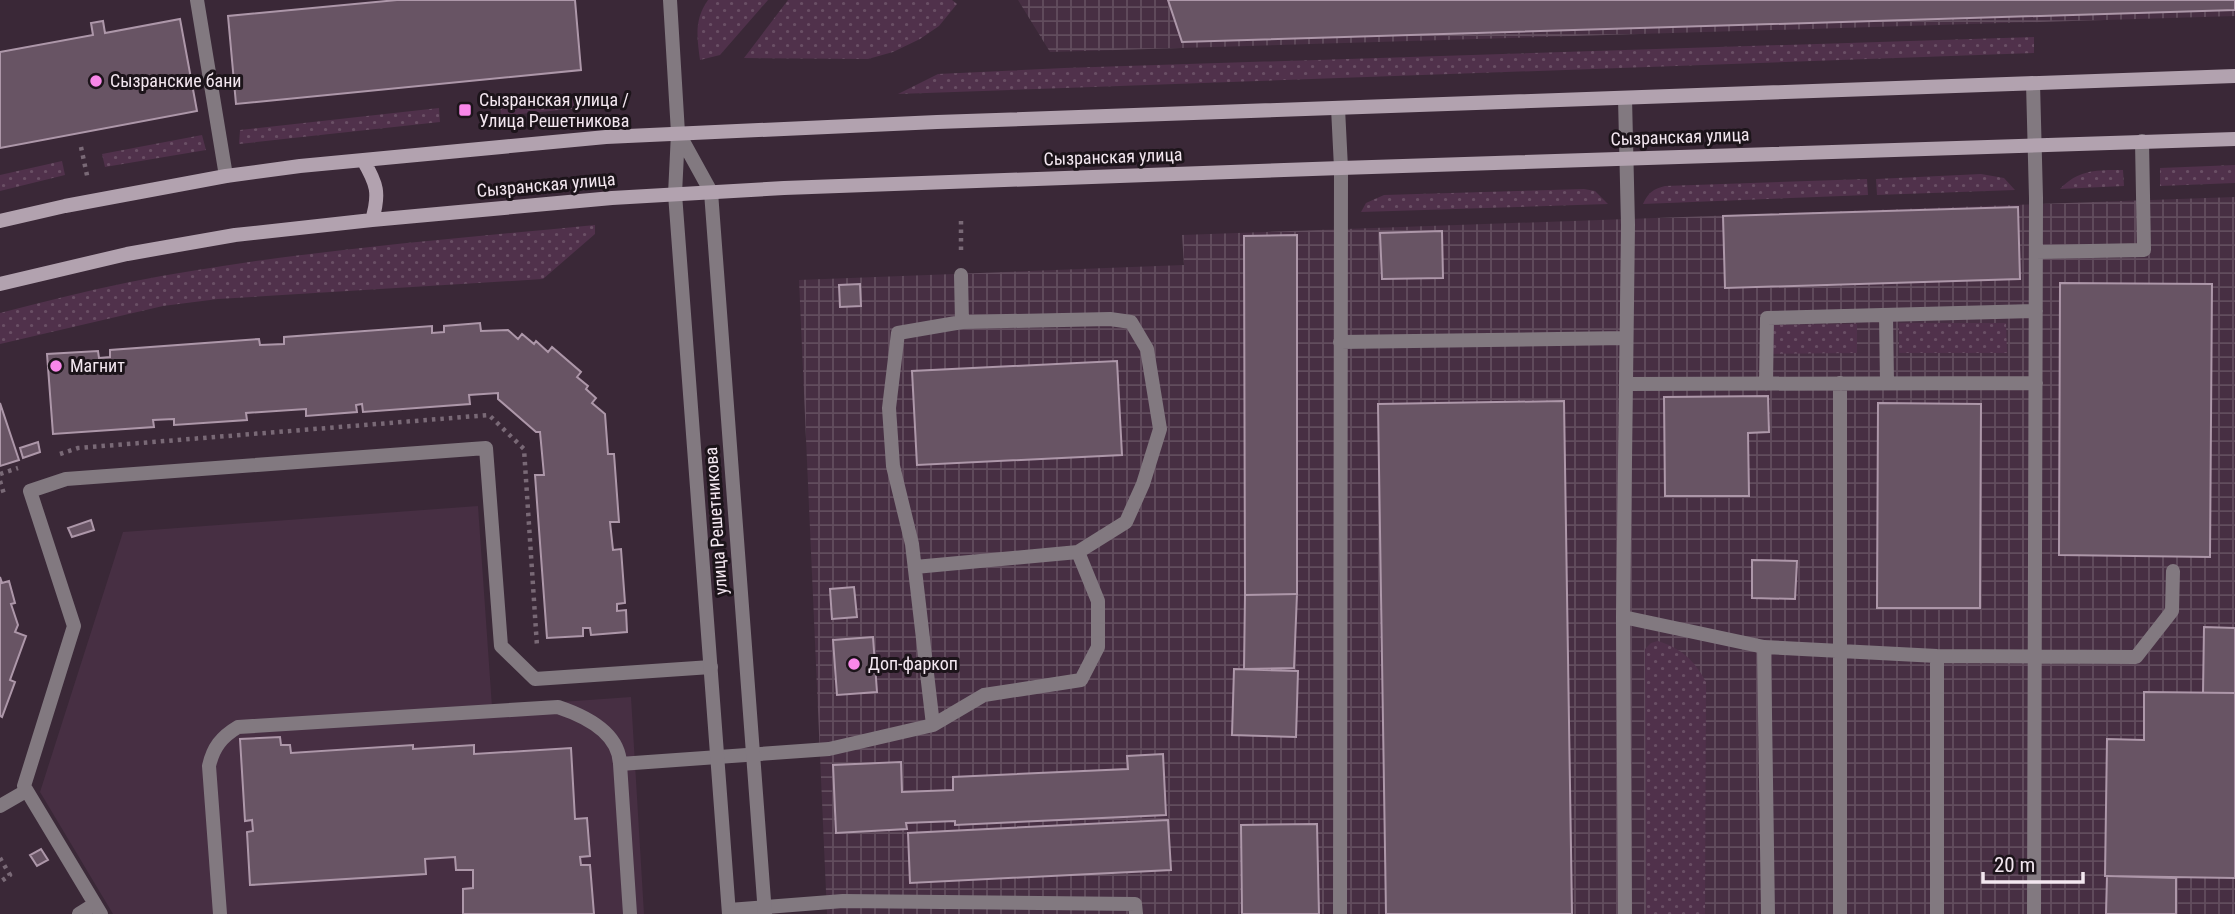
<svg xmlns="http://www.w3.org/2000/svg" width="2235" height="914" viewBox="0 0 2235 914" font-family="'Roboto Condensed',sans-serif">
<defs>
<pattern id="industrial-grid" width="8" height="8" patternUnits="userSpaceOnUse" patternTransform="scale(1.75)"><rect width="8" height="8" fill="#472f43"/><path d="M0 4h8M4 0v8" fill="none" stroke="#624d5e"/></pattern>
<pattern id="grass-dots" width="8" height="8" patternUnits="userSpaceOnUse" patternTransform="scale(1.75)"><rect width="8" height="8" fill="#50314b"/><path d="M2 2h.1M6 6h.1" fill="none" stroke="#6a4f65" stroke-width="1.8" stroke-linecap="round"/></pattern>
</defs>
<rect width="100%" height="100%" fill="#3a2837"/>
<!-- built -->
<path fill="#472f43" d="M478,506l14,201 139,-10 13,217h-531l-73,-122 83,-260z"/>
<!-- industrial -->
<path fill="url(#industrial-grid)" d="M1018,0h1217v16l-1185,36z
M2235,197v717h-1408l-28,-634 385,-15 -2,-30z"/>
<!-- grass -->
<path fill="url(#grass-dots)" d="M708,0h60l-48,55 -20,5c-3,-23 -6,-40 8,-60z
M788,0h164l5,4 -18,22 -19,13 -27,13 -25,7 -124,-1z
M2034,37v16l-1136,41 40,-20 126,-6z
M582,95l8,12 -89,9 -1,-14z
M439,108l1,14 -201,22 1,-14z
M202,135l4,15 -101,17 -3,-13z
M62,161l3,14 -65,16v-16z
M2235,165v18l-75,3v-18z
M2123,170l1,16 -64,3c19,-20 38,-19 63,-19z
M1981,174l23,4 11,12 -138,5 -1,-16z
M1867,179l1,16 -225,9c5,-11 10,-15 22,-18z
M1584,189l11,2 13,13 -247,8 5,-9 18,-8z
M595,225v9l-52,45 -325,20 -55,7 -163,38v-31c43,-11 86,-22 130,-31 153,-30 310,-42 465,-57z
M1899,323h107l1,30h-108z
M1857,324v29l-91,1v-29z
M1658,641c23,7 37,20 48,41l-1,232h-59l-1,-265 6,-6z"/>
<!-- building -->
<path fill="#685464" stroke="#ad97a9" stroke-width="2" d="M397,0h178l6,70 -345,34 -8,-88z
M1168,0h1067v10l-1053,32z
M180,19l17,92 -197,37v-96l93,-17 -2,-12 12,-2 2,12z
M2018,207l2,72 -295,9 -2,-72z
M1442,231l1,47 -61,1 -2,-46z
M1297,235v359l-52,1 -1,-359z
M2060,283l152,1 -2,273 -151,-2z
M860,284l1,22 -21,1 -1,-22z
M480,323l1,8 27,-1 10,9 4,-5 12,10 2,-3 12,11 4,-5 29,25 -4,5 11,9 -2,3 10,9 -4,5 13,11 3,40h6l5,68h-9l3,28 8,-1 4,54 -8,1v7l9,-1 1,22 -36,3 -1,-7h-7v8l-36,2 -12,-163h9l-4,-43h-4l-38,-33v-6l-29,2 1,9 -107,8 -1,-8 -6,1 1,7 -51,4v-7l-60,4 1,7 -73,5v-6l-21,1 1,7 -101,7 -6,-80 51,-3 1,7 11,-1v-7l149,-11 1,6 24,-1v-7l148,-11v7l12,-1v-6z
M1117,361l5,94 -205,10 -5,-94z
M1768,396l1,36 -21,1 1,63h-84l-1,-99z
M1564,401l8,513h-186l-8,-510z
M0,403l19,57 -19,6z
M1878,403l103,1 -1,204h-103z
M38,442l2,10 -17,6 -3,-10z
M91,520l3,10 -22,7 -4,-9z
M1752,560l45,1 -2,38 -43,-1z
M0,577l2,6 7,-2 6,22 -4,1 7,21 -3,7 11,4 -16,44 5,2 -13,35 -2,-1z
M854,587l3,30 -25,2 -2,-30z
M1297,594l-3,74 -50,1 1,-74z
M2204,627l31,1v65h-32z
M873,637l4,55 -40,3 -4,-55z
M1234,669l64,2 -2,66 -64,-2z
M2144,692l91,1v185l-130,-2 2,-137 37,1z
M280,737l1,8h9l1,8 122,-8v4l61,-4v9l97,-6 4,71 12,-1 3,38 -10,1 1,8h9l4,49h-131v-25l10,-1v-18h-17l-1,-13 -30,2 1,15 -176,11 -3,-53 6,-1 -1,-11 -7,1 -5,-82z
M1163,754l3,61 -211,10v-4l-49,2 1,6 -71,4 -3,-68 68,-3 1,30 51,-2v-13l175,-8 -1,-13z
M1168,820l3,50 -261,13 -2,-50z
M1317,824l2,90h-77l-1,-89z
M41,849l7,11 -11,6 -7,-11z
M2107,876l69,2v36h-70z"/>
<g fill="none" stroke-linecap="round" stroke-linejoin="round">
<!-- path -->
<path stroke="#796976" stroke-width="4.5" stroke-dasharray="3.5 5" stroke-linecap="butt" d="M81,147l7,33
M961,221v31
M60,454l18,-6 411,-33 35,34 13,197
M0,474l18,-6
M0,481l4,13
M0,858l10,17 -10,7"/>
<!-- lane -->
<path stroke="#827980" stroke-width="14" d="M197,0l29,176
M2033,83l3,115 -2,716
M1625,98l3,127 -5,392 141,30 173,9 199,1 36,-46 1,-40
M1338,108l3,60 -1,746
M2036,252l108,-2 -2,-109
M961,275l1,47
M1886,315l1,68
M1340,342l286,-4
M1840,383v531
M1626,384l410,-1
M1766,384l1,-66 269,-7
M915,567l163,-15 48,-30 17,-38 17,-55 -13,-80 -16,-27 -21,-3 -148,3 -64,11 -9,75 4,58 19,78 21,181
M1623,617l2,297
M1764,647l4,267
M1937,656v258
M0,806l26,-15
M729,910l114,-9 292,3 1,10
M79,914l16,-10
M101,914l-77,-128 50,-160 -44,-135 36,-12 420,-31 15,198 34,33 176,-12
M220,914l-11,-148c4,-18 12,-29 29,-39l320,-20c27,9 61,26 62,57
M630,914l-10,-150 209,-15 104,-24 51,-30 97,-15 17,-33v-46l-20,-49"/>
<!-- street -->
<path stroke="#827980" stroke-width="14" d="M670,0l8,133 -3,61 54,720
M679,134l32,58 54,722"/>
<!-- secondary -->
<path stroke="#b2a2af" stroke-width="14" d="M363,160c14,24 17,33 9,60
M0,221l65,-15 161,-30 74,-10 306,-29 331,-15 1298,-46
M0,284l127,-30 108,-19 137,-15 240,-22 172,-10 557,-20 894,-29"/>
</g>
<!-- markers -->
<g fill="#f987e9" stroke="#1c141a" stroke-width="2.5">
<circle cx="96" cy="81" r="7"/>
<rect x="458" y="103" width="14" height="14" rx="3.5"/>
<circle cx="56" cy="366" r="7"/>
<circle cx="854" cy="664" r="7"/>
</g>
<g text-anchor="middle" stroke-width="6" stroke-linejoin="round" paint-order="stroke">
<!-- poi labels -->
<g font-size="18" fill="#f3e7f0" stroke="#1c141a" text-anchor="start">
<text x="110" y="87">Сызранские бани</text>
<text x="479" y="106">Сызранская улица /<tspan x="479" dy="21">Улица Решетникова</tspan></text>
<text x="70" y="372">Магнит</text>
<text x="868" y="670">Доп-фаркоп</text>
</g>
<!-- street labels -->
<g font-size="18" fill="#f3e7f0" stroke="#1c141a">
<text transform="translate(1680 137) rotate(-2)" y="6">Сызранская улица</text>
<text transform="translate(1113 157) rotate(-2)" y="6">Сызранская улица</text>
<text transform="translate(546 185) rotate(-5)" y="6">Сызранская улица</text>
<text transform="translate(716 521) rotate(-94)" y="6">улица Решетникова</text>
</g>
</g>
<!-- scale -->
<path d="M1983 872v10h100v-10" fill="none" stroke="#f3e7f0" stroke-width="3.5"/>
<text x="1994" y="872" font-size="21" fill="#f3e7f0" stroke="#1c141a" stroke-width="5" paint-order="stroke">20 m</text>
</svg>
